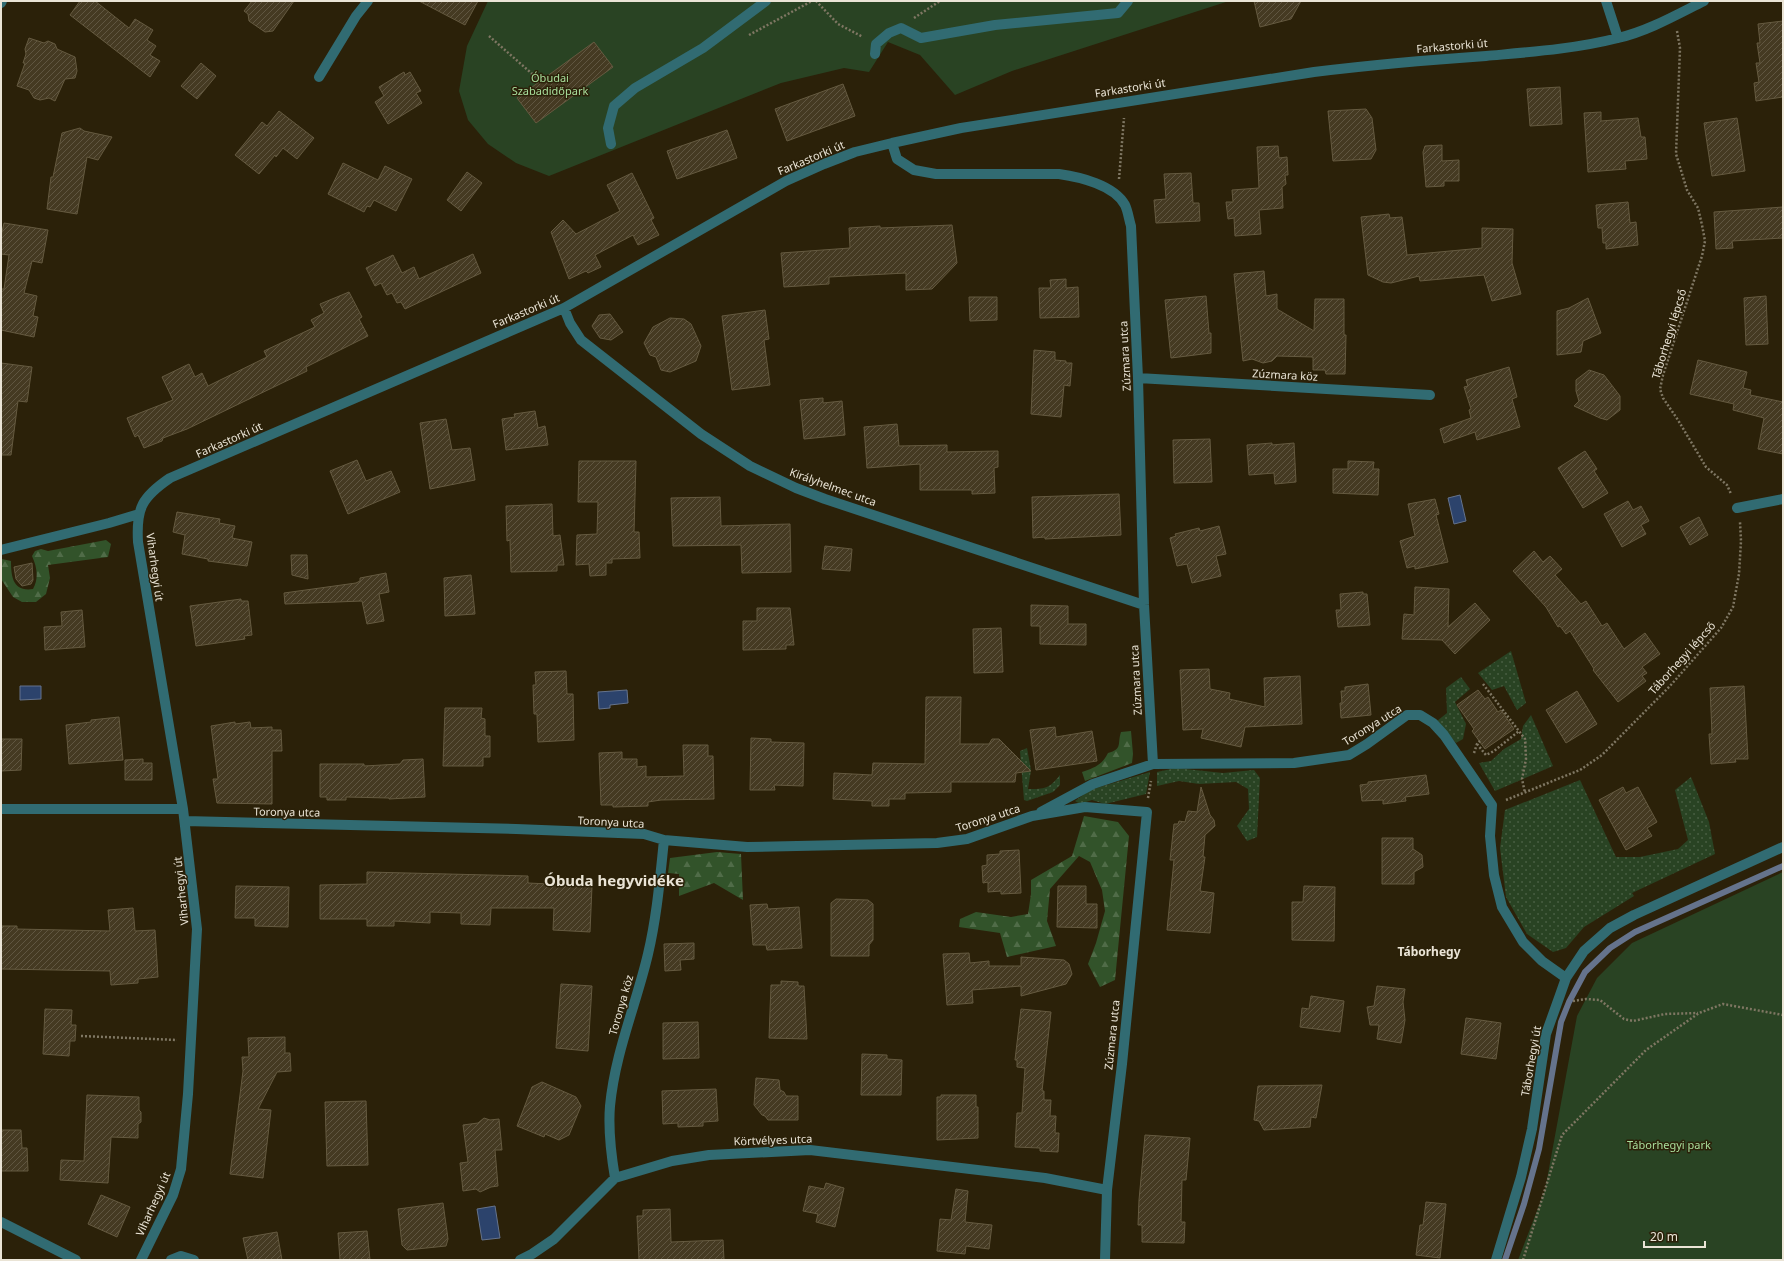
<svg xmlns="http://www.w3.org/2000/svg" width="1784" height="1261" viewBox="0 0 1784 1261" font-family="'Noto Sans',sans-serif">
<defs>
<pattern id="grass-dots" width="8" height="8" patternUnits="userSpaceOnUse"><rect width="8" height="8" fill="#294323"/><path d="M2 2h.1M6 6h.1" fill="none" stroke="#485e42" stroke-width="1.8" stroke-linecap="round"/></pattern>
<pattern id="forest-firs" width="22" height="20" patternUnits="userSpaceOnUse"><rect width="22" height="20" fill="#32532a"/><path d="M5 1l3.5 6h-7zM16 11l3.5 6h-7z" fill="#506c48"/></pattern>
<pattern id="building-hatch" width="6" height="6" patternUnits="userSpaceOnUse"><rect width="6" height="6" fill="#453a22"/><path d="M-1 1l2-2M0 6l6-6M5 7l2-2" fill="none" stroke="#605641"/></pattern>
</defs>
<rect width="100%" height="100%" fill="#2b2109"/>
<!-- grass -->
<path fill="url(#grass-dots)" d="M1511,651l15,52 -9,7 -13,-24 -12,4 -14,-17z
M1461,677l9,12 -15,13 11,22 -3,15 -7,4 -19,-22 10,-8 -1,-25z
M1531,715l22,51 -58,25 -16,-28 12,-2 13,-12 17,-10 2,-13z
M1027,748l4,22 -3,19c17,0 21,0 32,-14v10l-7,7 -26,9 -3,-1 -4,-49z
M1176,768l47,5 31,-3 6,8 -3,59 -10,4 -10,-15 12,-17 -1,-20 -12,-7 -37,2 -20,-3 -22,5v-14z
M1150,772l-4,22 -41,10 -13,-4 -12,4 -5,-3 15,-11z
M1691,777l18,45 6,32 -83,39 2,3 -50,31 -18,21 -13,4 -26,-18 -21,-37 -6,-49 5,-38 75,-30 36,77h24l38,-8 10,-9 -13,-50z"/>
<!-- forest -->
<path fill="url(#forest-firs)" d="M106,540l5,4 -3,13 -60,8 2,13 -4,16 -10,8h-14l-9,-5 -12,-18v-19l1,-1 9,2c0,16 2,31 22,28 6,-11 4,-22 -1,-33l3,-5 6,-2 7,2z
M1131,731l2,23 -1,9 -47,18 -3,-9c12,-4 20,-7 26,-19 15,-4 9,-9 13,-21z
M1084,816l34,6 11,14 -14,144 -15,7 -12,-23 8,-21 9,-32 -3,-21 -12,-28 -11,-6 -29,33 -3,32 9,25 -49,11 -7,-24 -41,-6 1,-8 16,-7 35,5 17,-3 3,-20v-14l41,-24z
M717,852l24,2 2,46 -29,-17 -35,13v-22l-11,-1 2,-15z"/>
<!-- park -->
<path fill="#294323" d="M488,1h741l-217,70 -57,24 -35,-40 -32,-13 -19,30 -25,-4 -63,15 -232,93 -33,-13 -28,-19 -20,-24 -9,-29 8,-45z
M1783,872v388h-265l27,-70 32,-174 20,-38 35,-35z"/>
<!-- water -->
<path fill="#2c436c" stroke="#65738c" d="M1460,495l6,26 -12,3 -6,-26z
M20,686h21v13l-21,1z
M627,690l1,13 -18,2v3l-11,1 -1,-17z
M495,1206l5,32 -18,2 -5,-31z"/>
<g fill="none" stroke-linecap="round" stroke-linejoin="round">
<!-- stream -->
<path stroke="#65738c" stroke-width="6" d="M1505,1260l19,-56 15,-55 22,-127 8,-20 16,-30 25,-24 25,-16 148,-66"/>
</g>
<!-- building -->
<path fill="url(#building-hatch)" stroke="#655a40" d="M80,1h15l34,27 6,-9 18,11 -6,10 9,6 -6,9 10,6 -10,16 -80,-62z
M252,1h42l-21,30 -8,1 -16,-11 -1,-7 -4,-3z
M419,1h59l-13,24z
M1254,1h47l-10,18 -31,8z
M1783,21v76l-27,4 -2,-18 5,-1 -3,-19h4l-3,-20h3l-2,-19z
M29,38l15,5 4,-2 7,3 2,5 18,8 2,14 -2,7 -10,1 -10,22 -6,-3 -9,2 -6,-2 -5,-8 -12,-4 8,-23h-2l3,-9 -1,-5z
M594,42l19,25 -77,56 -19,-25z
M201,63l15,13 -19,23 -16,-13z
M404,72l1,3 5,-3 11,19 -5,2 6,10 -34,21 -13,-22 9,-6 -5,-9z
M843,84l12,32 -68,25 -12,-32z
M1560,87l2,37 -32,2 -3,-37z
M1366,109l6,9 4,32 -5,9 -38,2 -5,-50z
M279,111l35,27 -17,21 -14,-11 -7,9 -1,-2 -16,19 -24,-19 27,-33 5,4z
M1601,112v9l37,-3 3,19h4l2,22 -22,2 1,8 -38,3 -4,-59z
M1737,118l8,53 -33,5 -8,-53z
M80,128l4,3 28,6 -14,23 -11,-3 -10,57 -30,-5 4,-32h2l9,-44z
M727,130l10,28 -60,21 -10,-28z
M1442,145v16l17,-1v21h-15v5l-18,1 -3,-35 2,-6z
M1278,146l1,12 8,-1 1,18h-3l1,9 -4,3 1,21 -24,2 2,24 -26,2 -1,-18 -6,1 -2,-17h7l-1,-12 27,-2 -2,-41z
M343,163l35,17 7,-14 27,13 -16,32 -22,-11 -4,7 -3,-1 -3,6 -36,-18z
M467,172l15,11 -21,28 -14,-11z
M632,173l22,45 -3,2 8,15 -21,10 -5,-10 -38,20 6,12 -13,6 -2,-2 -17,8 -18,-47 12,-12 13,14 44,-23 -13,-26z
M1191,173l2,30h6l1,18 -44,2 -2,-23 12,-1 -2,-25z
M1628,202l2,21 6,-1 2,23 -32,4v-6h-3l-1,-15h-4l-2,-23z
M1783,207v31l-51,3 1,7 -17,1 -2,-37z
M1389,214l1,4 12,-1 5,38 75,-7v-20l31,1 -1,34 9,31 -29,7 -8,-26 -64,6 -1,-5 -28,7 -8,-1 -15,-7 -7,-58z
M4,223l44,7 -6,33 -10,-2 -8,32 13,3 -4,20 5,1 -4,20 -33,-7v-41h3l5,-34 -8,-1v-18z
M952,225l5,38 -25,26 -26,1v-17l-77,4v7l-45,3 -3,-34 69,-5 -1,-20 31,-2v2z
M473,254l8,19 -76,36 -4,-7 -4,1 -5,-10 -5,2 -6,-12 -6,3 -9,-18 27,-13 9,18 12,-6 5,12z
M1264,271l2,25 11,-2v15l37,22 1,-32h29v36h2l-1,39h-19l-1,-4h-12v-13l-36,-1 -5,5 -9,2 -11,-4 -9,2 -9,-87z
M1066,279v9l12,-1 1,30 -39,1 -1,-30h12l-1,-8z
M349,292l13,25 -3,2 9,17 -62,31 1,4 -120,58 -24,9 -1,3 -18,7 -6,-13 -3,2 -8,-19 46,-18 -11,-23 27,-13 6,13 7,-4 6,13 59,-29 -3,-6 51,-24 -4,-7 13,-7 -4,-9z
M1206,296l3,37h2v20l-40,5 -6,-58z
M1766,296l2,48 -22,1 -2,-47z
M969,297h28v23l-27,1z
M1588,298l13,35 -18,8 -2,11 -24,3v-44l12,-3z
M765,310l4,29 -5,1 6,45 -38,5 -10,-74z
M610,314l13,18 -12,8 -11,-2 -8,-12 7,-11z
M670,318l14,1 7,5 10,22 -5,15 -26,11 -9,-2 -5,-13 -6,-2 -6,-12 9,-16z
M1034,350l21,2v8l11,1v2h6l-2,23 -6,-1 -3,32 -30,-3z
M1698,360l49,12 -4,16 8,2 -1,5 33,7v52l-25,-5 6,-31 -31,-8 1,-6 -44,-10z
M1,363l31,4 -5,35 -9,-1 -7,54h-10z
M1509,367l8,30 -5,2 8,28 -43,13 -2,-8 -31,11 -4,-14 31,-11 -2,-8 2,-1 -7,-22 4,-1 -2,-6z
M1589,370l15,5 16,21v14l-13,10 -7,-2 -26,-12 5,-5 -3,-10v-11z
M823,398v5l19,-2 3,34 -41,4 -4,-39z
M535,411l3,17 7,-2 3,19 -42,5 -4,-31 13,-2 -1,-3z
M446,419l6,31 18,-2 5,32 -45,9 -10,-66z
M897,424l2,22 48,-1v7l51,-1v16l-4,1 1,25 -23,1v-4h-52v-26l-53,4 -3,-41z
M1210,439l2,43 -38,1 -1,-43z
M1272,443v2l22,-2 2,39 -21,2 -1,-11 -25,2 -2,-30z
M1585,451l12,18 -3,2 14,22 -25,15 -25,-40z
M357,460l9,21 25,-10 9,21 -52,22 -18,-43z
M579,461h57l-2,71h5l1,26 -28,1v4h-6v12l-16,1 -1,-12 -13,1 1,-30 20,-1 1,-32h-20z
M1348,461l26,1 -1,7h6l-1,26 -45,-2v-24h15z
M1119,494l2,41 -76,4v-2l-12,1 -1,-41z
M720,497l1,29 69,-2 1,48 -49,1 -1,-28 -68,1 -2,-48z
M1435,499l4,15 -3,1 12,47 -33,7v-3l-8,2 -7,-27 15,-5 -7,-32z
M1628,501l5,9 8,-4 8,15 -8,4 5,9 -24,13 -18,-33z
M552,504l1,32 7,-1 4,30h-7v6l-46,1 -1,-32 -3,1 -1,-35z
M177,512l43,7 -1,4 16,3 -3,12 20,4 -5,24 -39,-5v-2l-26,-5 3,-19 -12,-3z
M1699,517l9,18 -18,10 -10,-18z
M1219,526l7,28 -10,2 5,20 -29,7 -5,-19 -10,2 -7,-28 6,-2 -1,-2 24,-6 1,3z
M825,546l27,3 -2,22 -28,-2z
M1534,551l9,11 7,-6 12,13 -7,6 26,29 5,-3 16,25 5,-3 17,26 21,-16 15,21 -18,13 5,6 -5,3 4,5 -28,21 -25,-32 1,-1 -24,-38 -4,3 -6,-8 -2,1 -12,-20 -33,-36z
M291,555h16l1,24 -16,-4z
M32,563l1,17 -2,4 -9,2 -6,-7 -2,-12z
M386,573l3,19 -10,2 5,27 -17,3 -5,-23 -77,3 -1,-11 72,-10 4,-2v-3z
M471,575l4,39 -30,2 -1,-38z
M1415,587l34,2 -1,38 27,-24 15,17 -35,34 -13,-14 -40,-1 2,-25 10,1z
M1363,592v2h4l3,31 -32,2 -2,-17h5l-1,-16z
M241,599v2h7l4,34 -8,1 1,3 -49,7 -6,-40z
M1031,605l37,1v18h18v21l-46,-1v-18h-9z
M757,608h33l4,37h-8v4l-43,1v-29h14z
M82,610l3,37 -40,3 -1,-23 18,-1 -1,-14z
M1001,628l2,44 -29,1 -1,-44z
M1209,669l1,20 20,4 -1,6 36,8 -1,-29 36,-2 2,48 -57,3 -4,20 -40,-9 2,-9 -20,1 -3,-60z
M566,671l1,23h6l1,46 -36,2 -1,-28h-3l-1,-29h3l-1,-13z
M1368,684l3,31 -30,3 -1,-15h2l-1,-12h4v-4z
M1744,686l4,73h-13l1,3 -25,2 -2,-30h3l-2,-46z
M1478,690l7,9 3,-2 10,15 3,-2 13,19 -29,20 -13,-18 2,-2 -17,-24z
M1577,691l20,33 -31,19 -20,-33z
M926,697h35l-1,47h29l3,-5h7l32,32 -15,2 -1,9h-64v10l-46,1v6h-16v7h-17v-5l-39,-2 1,-26 38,2 1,-12 52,1z
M445,708h37l-1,10 4,1v17h5v21h-7v9h-40z
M119,717l4,43 -54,4 -3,-39 25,-3v-2z
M235,722v2l15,-2 1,6 21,-1v3h9l1,21h-10v53l-55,-1 -4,-24h5l-7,-53z
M1055,727l1,10 36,-6 5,30 -61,9 -6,-40z
M751,738l20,1v3l33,1 -1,43 -29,-1 1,5h-25z
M1,739h21l-1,31 -20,1z
M683,745h25v11h5l1,43 -53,1 -13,2v4l-35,1v-2h-12l-2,-52 23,-1v7h15v8l9,-1v11l38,-1z
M143,759v4h9v17h-27v-20z
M423,759l2,38 -36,2v-1l-43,-1v3h-19v-3h-7v-33h44v2l36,-2 3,-4z
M1426,775l3,19 -24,3 1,4 -23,3v-4l-21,1 -2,-16 8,-1v-2z
M1201,787l9,28 4,5 1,6 -10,9 -2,22h2l-5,34 14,2 -4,40 -43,-3 7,-70h-4l4,-36h4l1,-3 6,1 3,-11 9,1z
M1623,787l3,6 12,-6 19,35 -10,6 5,8 -26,14 -27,-50z
M1382,838h31v11l9,6 1,12 -9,5v12h-32z
M1019,850l2,43 -20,1v-3l-13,1v-10l-5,1 -1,-17 5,-1v-10l13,-1v-3z
M367,872l161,4v7l64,3 -2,46 -37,-2 1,-22h-63l-1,17 -29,-1v-11l-31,-1v11l-36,-2v5h-27v-7h-47v-34l47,-1z
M236,886l53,1 -1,40 -33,-1v-8h-20z
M1058,886h28v18h11v24l-40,-1z
M1304,886l31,1 -1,54 -42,-1v-38h11z
M836,899l32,1 5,4v36l-4,5v11h-38v-53z
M767,904l1,5 31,-2 3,41 -35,2 -1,-5h-13l-3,-40z
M133,908l2,23 20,-1 3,47 -20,2v4l-27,2 -1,-14 -109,-2v-43h16v3l93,2 -2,-21z
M694,943v16l-14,1 1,10 -16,1 -1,-27z
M969,953l1,10 19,-2v5h32v-9l43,3 5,4 3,10 -6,10 -45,12v-10l-49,4 1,13 -26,2 -4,-51z
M781,981l17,1v4h6l3,53 -38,-1 2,-53h10z
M561,984l31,2 -4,65 -32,-3z
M1377,986l28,3 -2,13 2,18 -4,23 -24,-4 2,-14h-9l-3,-18 7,-1z
M1311,996l33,5 -4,31 -40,-5 2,-19 7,1z
M45,1009l27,1 -1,15h5l-1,16h-5l-1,15 -26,-2z
M1021,1009l30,3 -9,79h2v9h7l-1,16h6l-1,17h4l-1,19 -18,-1v-3l-25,-1 2,-34h5l3,-45 -8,-1v-7h-2z
M1466,1018l35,5 -5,36 -35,-5z
M698,1022l1,36 -36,1v-36z
M285,1037v16h5l1,18 -14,1 -19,37 13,1 -8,68 -33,-4 13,-103 -1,-14h7l-1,-19z
M862,1054l25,1v4l15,1 -1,35h-40z
M756,1078l23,2 1,10 4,2 2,4h12v24h-30l-3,-4 -3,-1 -8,-10z
M542,1082l34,15 5,9 -12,29 -10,5 -14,-6 -1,3 -27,-11 15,-39z
M1322,1085l-6,33 -5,-1 -1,10 -46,3 -5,-9 -5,-1 4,-34z
M716,1089l2,32 -15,1v4l-25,1v-4l-15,1 -1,-33z
M87,1095l52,2v13l2,2v10l-3,2v14l-27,-1 -3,46 -48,-3 1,-20 23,1z
M941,1095h35v12h2v31l-41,2v-43h4z
M366,1101l2,64 -41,1 -2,-64z
M484,1118l6,2 9,-1 3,31h-7l3,36 -7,1 -11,5 -4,-3 -13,2 -3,-28 8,-1 -5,-37 15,-2z
M1,1130h20l1,18h5l1,23h-27z
M1145,1135l45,3 -4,42h-4l-1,42h4l-1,21 -42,-1v-17h-4l1,-25z
M826,1183l18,5 -9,39 -19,-5 2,-8 -15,-3 6,-25 15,3z
M956,1189l12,2 -3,31 27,3 -3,24 -23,-3 -1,8 -28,-3 3,-32 11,1z
M101,1195l29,12 -13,30 -29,-13z
M1426,1202l20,2 -6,54 -24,-3 4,-30h3z
M443,1203l5,36 -2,7 -39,4 -5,-5 -4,-36z
M670,1209l1,33 52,-2 1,20h-85l-2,-44h6v-6z
M367,1231l3,29h-30l-2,-27z
M277,1232l5,28h-34l-5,-22z"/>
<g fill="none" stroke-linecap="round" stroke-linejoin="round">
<!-- path -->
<path stroke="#7f7763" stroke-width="2.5" stroke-dasharray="2 2" stroke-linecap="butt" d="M816,1l22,23 25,13
M914,18l26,-17
M1677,31l3,17 -4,106 11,36 11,18 4,17 3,16 -3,15 -39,119 -3,14 3,9 15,22 28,47 21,18 4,9
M749,35l63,-34
M489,36l49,43
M1119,179l5,-61
M1483,684l42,55 1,20 -4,20 3,14
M1477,744l9,11 8,-4 25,-20
M1474,753l3,-9 3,-3
M1148,798l3,-17
M1506,800l74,-30 22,-15 68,-69 51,-58 12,-21 6,-33 2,-33 -1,-19
M1573,1001l13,-2 14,1 24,19 9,2 32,-7 33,-1
M81,1036l96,4
M1523,1260l39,-125 84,-85 53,-37 24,-9 60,11"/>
<!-- minor -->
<path stroke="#316b72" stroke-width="10" d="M1606,1l12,37
M1,3l1,-2
M875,54l1,-10 13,-11 12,-5 20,10 74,-13 123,-12 10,-12
M319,77l37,-61 12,-15
M892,143l5,16 17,11 22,4h123c21,3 55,11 66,31 3,6 4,15 6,21l7,152 6,227 9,159
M611,144l-3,-16 6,-22 21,-18 68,-40 63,-47
M564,308l6,15 11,17 120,94 49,32 46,22 29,11 319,106
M1138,378l292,17
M1737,508l46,-9
M1,550l108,-27 30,-9
M1,809h182
M1041,812l52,-28 60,-20 141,-1 55,-8 18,-11 40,-29h13l13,8 11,12 48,70 -2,31 4,39 8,32 21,35 19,19 24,17
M185,821l331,8 128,5 20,6 83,7 190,-4 30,-4 65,-23 53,-9 62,5 -25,252 -15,126 -2,70
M615,1178c-4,-24 -7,-48 -5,-72 5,-53 26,-101 38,-152 9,-38 12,-76 16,-114
M1,1222l75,38
M141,1260l32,-65 8,-26 7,-75 9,-165 -14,-120 -45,-267c-2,-34 4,-45 32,-64l394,-170 222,-127 38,-17 31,-12 37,-9 69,-15 353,-56c57,-7 114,-12 172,-16 44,-4 89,-7 132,-18 30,-7 58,-23 86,-37
M171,1260l10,-4 13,4
M520,1260l12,-6 22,-15 61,-61 57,-17 37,-6 101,-5 235,28 62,12
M1496,1260l25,-83 11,-48 14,-95 14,-39 6,-17 18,-27 26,-23 24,-13 149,-68"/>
</g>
<g text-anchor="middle" stroke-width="3" stroke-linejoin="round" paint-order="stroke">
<!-- street labels -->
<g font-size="11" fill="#eae4d6" stroke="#2b2109">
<text transform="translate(1452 46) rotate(-5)" y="4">Farkastorki út</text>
<text transform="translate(1130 88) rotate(-9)" y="4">Farkastorki út</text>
<text transform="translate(811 158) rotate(-23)" y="4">Farkastorki út</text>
<text transform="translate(526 311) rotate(-23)" y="4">Farkastorki út</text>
<text transform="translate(1669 334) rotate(-73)" y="4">Táborhegyi lépcső</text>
<text transform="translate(1125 356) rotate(-93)" y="4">Zúzmara utca</text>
<text transform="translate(1285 375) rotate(3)" y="4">Zúzmara köz</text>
<text transform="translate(229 440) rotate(-24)" y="4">Farkastorki út</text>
<text transform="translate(833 487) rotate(20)" y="4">Királyhelmec utca</text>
<text transform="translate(155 567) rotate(82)" y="4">Viharhegyi út</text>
<text transform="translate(1682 658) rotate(-48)" y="4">Táborhegyi lépcső</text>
<text transform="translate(1136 680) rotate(-93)" y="4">Zúzmara utca</text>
<text transform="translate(1372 725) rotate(-32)" y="4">Toronya utca</text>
<text transform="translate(287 812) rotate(1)" y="4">Toronya utca</text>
<text transform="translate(988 818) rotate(-18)" y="4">Toronya utca</text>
<text transform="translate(611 822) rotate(3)" y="4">Toronya utca</text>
<text transform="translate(181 891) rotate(-96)" y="4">Viharhegyi út</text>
<text transform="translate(621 1005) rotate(-74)" y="4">Toronya köz</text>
<text transform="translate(1112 1035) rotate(-84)" y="4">Zúzmara utca</text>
<text transform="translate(1531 1061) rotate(-80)" y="4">Táborhegyi út</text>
<text transform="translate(773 1140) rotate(-2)" y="4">Körtvélyes utca</text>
<text transform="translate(153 1204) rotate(-66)" y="4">Viharhegyi út</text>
</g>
<!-- park labels -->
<g font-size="11" fill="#a9df9d" stroke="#2b2109">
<text x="550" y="82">Óbudai<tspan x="550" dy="13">Szabadidőpark</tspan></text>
<text x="1669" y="1149">Táborhegyi park</text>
</g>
<!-- neighbourhood labels -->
<g font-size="12" font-weight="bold" fill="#eae4d6" stroke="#2b2109">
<text x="1429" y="956">Táborhegy</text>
</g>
<!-- district labels -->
<g font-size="15" font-weight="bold" fill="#eae4d6" stroke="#2b2109">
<text x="614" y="886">Óbuda hegyvidéke</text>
</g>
</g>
<!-- border -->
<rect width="1784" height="1261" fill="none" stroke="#eae4d6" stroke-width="4"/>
<!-- scale -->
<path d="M1644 1241v6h61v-6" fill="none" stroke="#eae4d6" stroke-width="2"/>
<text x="1650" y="1241" font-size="12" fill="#eae4d6" stroke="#2b2109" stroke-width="3" paint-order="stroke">20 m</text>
</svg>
